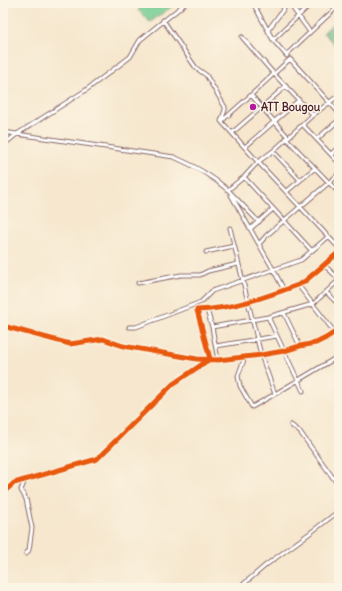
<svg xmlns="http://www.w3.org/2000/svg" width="342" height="591" viewBox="0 0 342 591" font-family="Delius,sans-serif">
<rect width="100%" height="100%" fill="#fcf5e5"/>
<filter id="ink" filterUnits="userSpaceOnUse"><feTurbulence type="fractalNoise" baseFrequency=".025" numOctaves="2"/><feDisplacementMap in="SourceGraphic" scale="8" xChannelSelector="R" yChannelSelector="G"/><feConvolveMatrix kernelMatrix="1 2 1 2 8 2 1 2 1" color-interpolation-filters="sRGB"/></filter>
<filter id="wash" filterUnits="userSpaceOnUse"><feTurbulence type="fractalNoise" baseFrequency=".012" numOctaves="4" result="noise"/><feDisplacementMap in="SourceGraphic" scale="16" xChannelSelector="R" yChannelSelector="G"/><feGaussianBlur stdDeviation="0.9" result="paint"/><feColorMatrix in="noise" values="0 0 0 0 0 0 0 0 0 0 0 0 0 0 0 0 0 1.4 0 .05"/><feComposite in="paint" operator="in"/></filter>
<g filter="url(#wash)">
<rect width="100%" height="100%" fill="#f6e7ce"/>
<!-- green -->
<path fill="#73cc92" stroke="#5e765e" d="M146,3h31l-27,19 -12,-12z"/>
<!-- forest -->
<path fill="#5eb07c" stroke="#546854" d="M339,18v31l-16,-16z"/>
</g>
<g filter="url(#ink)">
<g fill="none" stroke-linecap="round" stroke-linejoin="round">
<defs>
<path id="street" d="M87,3l2,1 1,-1
M253,3l20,37 14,16
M289,3l21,29
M163,20l33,48 10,7 19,32v3l-4,11 37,41 81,86
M268,30l20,-27
M242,37l32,37 39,41
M273,40l39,-37
M286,55l53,-50
M251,95l37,42
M223,120l28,-25 39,-36 49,54
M303,125l36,38
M3,132l171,25c19,8 38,19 54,33 10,10 20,21 31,32
M232,133l54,-47
M286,138l53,55
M317,139l22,-19
M3,145l14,-11 69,-44 44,-33 10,-17 46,-37
M245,147l54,-47
M273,151l27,29
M331,154l8,-7
M244,177l68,74
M228,190l16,-13 14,-15 15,-11 40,-36 26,-20
M286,192l29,-24
M231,195l42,74 11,21
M230,228l31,127 14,39 -23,13 -12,-21 -2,-10 7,-19
M250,229l23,-20
M259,244l8,-9 72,-61
M206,252l28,-6
M324,265l15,14
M138,283l43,-8h19l8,-4 30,-7
M298,285l41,53
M326,292l13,13
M207,310l5,17 6,33
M284,313l16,33
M268,317l35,74
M3,326l67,18 33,-5 20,7 74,13 21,1 43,-5 23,-4 16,-5 16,-3 10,-5 9,-6
M129,327h7l65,-25 11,-11 89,-31 27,-23
M212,327l56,-10 45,-13 26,-24
M216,346l61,-10
M275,394l64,-38
M291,425l9,7 39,54
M334,479l5,-6
M25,480l-4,10 5,9 6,29 -3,22 -3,4
M3,493l11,-10 83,-24 76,-75 37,-25 -13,-49c35,-1 69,-13 101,-25l6,-3 35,-30
M239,588l27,-23 44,-32 29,-22"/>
</defs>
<!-- street casing -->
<use href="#street" stroke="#866564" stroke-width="5"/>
<!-- street -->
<use href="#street" stroke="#fff" stroke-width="3"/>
<defs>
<path id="cycleway" d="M3,326l67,18 33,-5 20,7 74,13 21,1 43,-5 23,-4 16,-5 16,-3 10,-5 9,-6
M3,493l11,-10 83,-24 76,-75 37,-25 -13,-49c35,-1 69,-13 101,-25l6,-3 35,-30"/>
</defs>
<!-- cycleway casing -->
<use href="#cycleway" stroke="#fcf5e5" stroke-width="8"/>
<!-- cycleway -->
<use href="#cycleway" stroke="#e8590c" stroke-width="5"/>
</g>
</g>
<!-- markers -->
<circle fill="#b5179e" stroke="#fcf5e5" stroke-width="1.5" cx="253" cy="107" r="4"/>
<g text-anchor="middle" stroke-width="3" stroke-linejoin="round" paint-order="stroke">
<!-- poi labels -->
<g font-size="11" font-weight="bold" fill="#4a1f2b" stroke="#fcf5e5" text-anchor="start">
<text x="261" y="111">ATT Bougou</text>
</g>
</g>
<!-- margin -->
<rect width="342" height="591" fill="none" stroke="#fcf5e5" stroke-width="16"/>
</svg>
